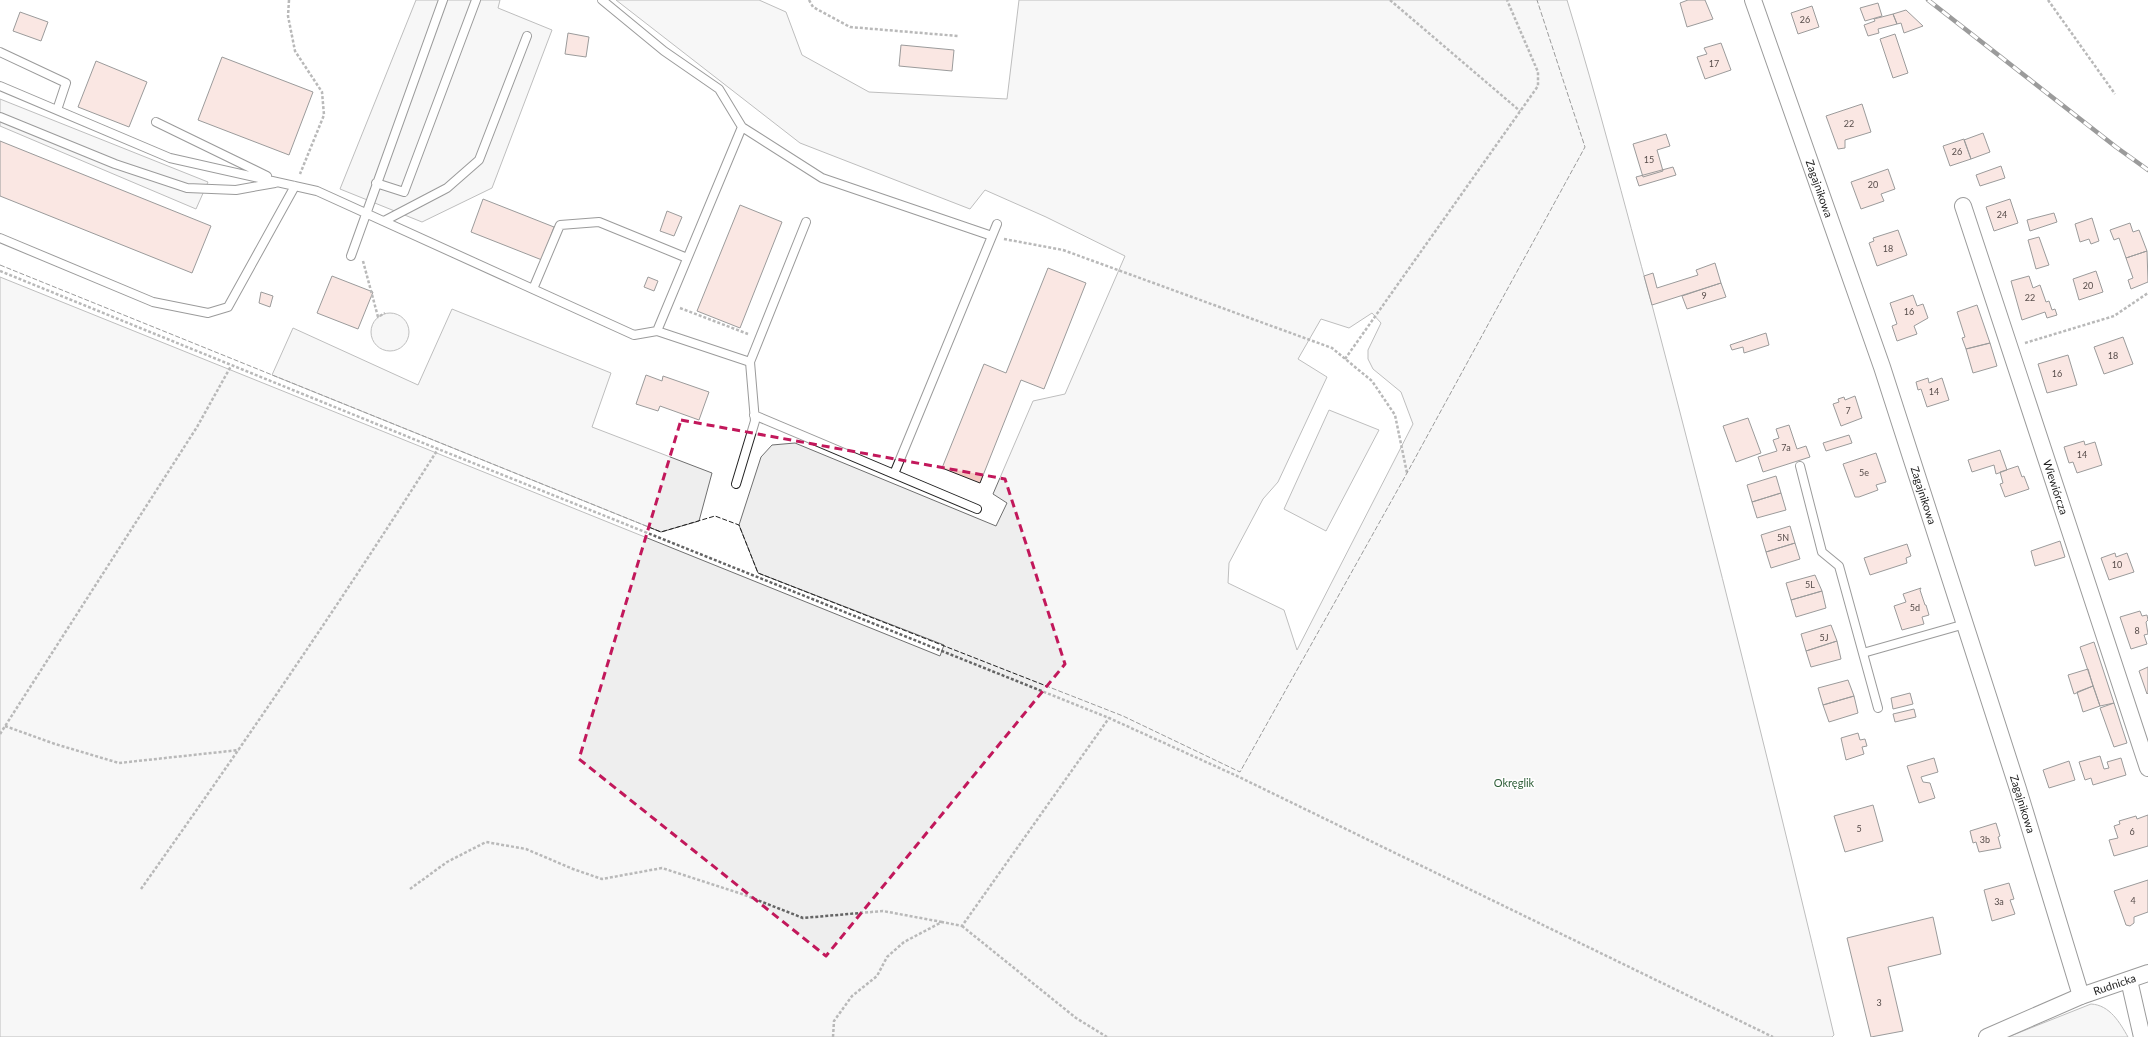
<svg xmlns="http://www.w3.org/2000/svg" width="2148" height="1037" viewBox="0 0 2148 1037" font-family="Lato,sans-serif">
<rect width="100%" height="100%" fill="#fff"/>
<!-- green -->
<path fill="#eee" stroke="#6f6f6f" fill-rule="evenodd" d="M616,0h143l27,12 16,43 67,37 138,7 12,-99h548c31,101 57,203 85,305 64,243 124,486 182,730l-2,2h-1832v-760l940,379 4,-11 -186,-72 -19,-48 22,-68 11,-12 23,-2 201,83 11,-23 -14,-9 40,-93 32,-7 60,-138 -79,-39 -61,-27 -15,19 -170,-66zM1372,313l9,10 -13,27v9l5,10 28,23 12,32 -116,226 -13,-40 -56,-27 1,-20 34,-64 15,-17 49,-105 -29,-18 23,-40 28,9z
M452,309l159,64 -19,54 120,46 -13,48 -38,11 -389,-157 21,-47 125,57z
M371 332a19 19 0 1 1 38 0a19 19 0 1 1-38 0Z
M1329,410l50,20 -53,101 -42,-22z
M2091,1004c19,1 29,19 37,33h-120z"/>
<!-- parking -->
<path fill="#ededed" stroke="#6f6f6f" d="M416,0h84l-2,8 54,22 -60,158 -70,34 -82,-33z
M0,99l208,83 -12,27 -196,-83z"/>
<!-- building -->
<path fill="#f3c9c0" stroke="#222" d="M1688,0h17l8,19 -26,8 -7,-24z
M1878,3l4,13 -17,5 -5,-13z
M1812,6l7,21 -21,7 -7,-21z
M1906,10l17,16 -19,7 -3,-10 -4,1 -4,-10z
M20,12l28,10 -7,19 -28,-10z
M1893,14l4,10 -19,5 1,4 -11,3 -4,-11 11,-4 -1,-2z
M568,33l21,4 -3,20 -21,-3z
M1895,34l13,39 -15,5 -13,-39z
M1721,43l10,27 -26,9 -8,-22 10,-3 -3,-6z
M901,45l53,5 -2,21 -53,-5z
M222,57l91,35 -24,63 -91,-35z
M96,61l51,21 -18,45 -51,-20z
M1862,104l9,28 -26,8v8l-7,1 -12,-33z
M1983,133l7,19 -19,7 -7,-19z
M1666,134l4,12 -13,4 6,21 -20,6 -10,-33z
M1964,139l7,20 -21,7 -7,-20z
M0,141l211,85 -19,47 -192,-77z
M2001,166l4,12 -25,8 -4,-11z
M1673,167l3,8 -37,11 -3,-9z
M1888,169l7,20 -14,5 3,7 -23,8 -10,-27z
M483,199l71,28 -12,33 -71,-28z
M2010,199l8,24 -24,8 -8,-24z
M740,205l42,17 -42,106 -43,-17z
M667,211l15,6 -8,19 -14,-5z
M2054,213l3,9 -27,9 -3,-11z
M2092,218l7,23 -8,3 -2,-5 -9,3 -5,-18z
M2130,223l3,9 6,-2 8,21 -21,7 -7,-20 -5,2 -4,-10z
M1898,230l9,25 -30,11 -8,-23 5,-2 -1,-3z
M2039,237l10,28 -13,4 -8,-29z
M2147,251l1,31 -17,7 -3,-9 5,-2 -7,-20z
M1715,263l6,20 -69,22 -8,-29 9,-3 4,15 41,-13 -2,-5z
M1048,268l38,15 -42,106 -23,-9 -41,103 -38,-15 42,-104 22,9z
M2096,271l7,21 -24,8 -6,-21z
M332,276l41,16 -15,37 -41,-16z
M2029,276l4,12 7,-3 6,17 3,-1 3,9 3,-1 2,6 -10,3 -2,-6 -23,8 -11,-39z
M648,277l10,4 -4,10 -10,-4z
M1721,283l5,14 -39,12 -5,-13z
M261,292l12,4 -3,11 -11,-4z
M1913,295l4,11 6,-2 5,14 -14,8 3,8 -20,7 -5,-15 5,-2 -7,-21z
M1977,305l13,38 -24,6 -4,-11 3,-1 -8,-25z
M1766,333l3,12 -25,8 -1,-6 -11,3 -2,-5z
M2123,337l10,27 -29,10 -10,-27z
M1990,343l7,23 -24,7 -7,-24z
M2068,355l9,30 -30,8 -9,-29z
M646,375l16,6 1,-5 46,16 -10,28 -39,-14 -2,5 -22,-7z
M1928,378l1,5 13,-5 7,22 -22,7 -6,-18 -3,1 -2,-8z
M1855,396l7,22 -21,8 -8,-22 6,-2 -1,-3 6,-2 1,3z
M1748,418l13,35 -25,9 -13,-36z
M1789,425l8,24 9,-3 4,11 -47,15 -5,-15 19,-6 -4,-11 6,-2 -3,-9z
M1849,435l3,8 -26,8 -3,-8z
M2084,441l1,4 10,-3 7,23 -25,8 -4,-11 -4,1 -5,-16z
M2000,450l7,20 -11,4 -2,-9 -22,7 -4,-12z
M1876,453l10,29 -10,3 2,5 -19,7h-4l-12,-33z
M2018,466l4,11 2,-1 5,13 -24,8 -5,-13 3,-1 -3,-11z
M1776,476l5,17 -29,9 -5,-17z
M1781,493l5,17 -29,8 -5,-16z
M1790,526l5,17 -29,9 -5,-17z
M2060,541l5,16 -30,9 -4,-15z
M1795,543l5,16 -29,9 -5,-16z
M1907,544l4,12 -5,2 1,5 -37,12 -6,-17z
M2115,553l1,4 11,-4 7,19 -25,8 -8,-22z
M1815,575l7,16 -31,9 -5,-17z
M1921,588l-1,2 5,15h1l3,10 -7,2 2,7 -22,6 -8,-24 12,-4 -3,-8z
M1822,591l4,17 -30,9 -5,-17z
M2140,611l2,5 5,-1 1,5 -2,2 2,12 -4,1 3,9 -16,5 -11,-32z
M1831,625l6,16 -31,10 -5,-17z
M1837,641l4,18 -30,8 -5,-16z
M2094,642l20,61 -14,3 -20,-59z
M2148,667v26l-1,1 -8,-23z
M2088,669l5,17 -19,8 -6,-19z
M1848,680l6,16 -31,9 -5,-17z
M2093,686l7,20 -17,6 -6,-20z
M1910,693l3,11 -20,5 -2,-11z
M1854,696l4,17 -29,9 -6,-17z
M2114,703l13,40 -13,4 -14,-39z
M1914,709l2,8 -21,5 -2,-8z
M1858,733l2,7 5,-1 2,7 -5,1 2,7 -18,6 -5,-22z
M2100,756l4,13 5,-1 -2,-6 14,-4 5,17 -33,10 -2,-7 -6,2 -6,-18z
M1934,758l4,14 -17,5 2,5 7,1 5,15 -16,5 -12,-37z
M2069,761l6,19 -26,8 -6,-18z
M1873,805l10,36 -38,11 -11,-36z
M2148,815v31l-34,10 -5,-16 9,-2 -4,-12 6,-2 -1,-3 17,-5 1,3z
M1996,823l4,13 -2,1 3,11 -22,4 -3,-10 -3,1 -3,-12z
M2148,880v32l-14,5v6l-4,3 -4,-1 -12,-34z
M2009,883l5,16 -4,1 5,14 -23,7 -8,-31z
M1933,917l8,37 -53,13 15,64 -32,6 -24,-99z"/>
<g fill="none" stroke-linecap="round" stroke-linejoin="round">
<defs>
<path id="service" d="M0,52l66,31 -9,27
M0,86l170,72 147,33 317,144 23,-4 85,-204 -23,-38 -55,-38 -62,-51
M0,117l115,47 72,24 49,2 39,-7
M156,122l111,54
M742,127l80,51 170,58
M376,183l28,9 72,-192
M384,221l63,-33 32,-28 48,-124
M0,238l153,64 55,11 20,-6 67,-121
M351,256l92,-256
M533,289l27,-64 39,-3 88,36
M657,331l93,31 56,-140
M754,415l223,94
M1800,466l22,86 17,14 39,142
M894,474l103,-250
M736,484l19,-63 -5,-59
M1863,653l102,-29"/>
<g id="minor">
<path id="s1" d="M1753,0l129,367 136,422 63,207"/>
<path id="s2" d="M1963,206l185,562"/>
<path d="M2129,980l13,57"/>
<path id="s3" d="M1987,1037l94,-41 67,-23"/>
</g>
</defs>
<!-- service casing -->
<use href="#service" stroke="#222" stroke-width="10"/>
<!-- minor casing -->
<use href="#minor" stroke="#222" stroke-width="18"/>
<!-- path -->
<path stroke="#646464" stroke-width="2.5" stroke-dasharray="3 2" stroke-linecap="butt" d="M289,0l-1,16 7,35 27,41 2,23 -24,59
M809,0l4,7 37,20 108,9
M1390,0l130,111
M2048,0l67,94
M1004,239l59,11 269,98 40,33 23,34 12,58
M363,261l15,56 7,-4
M0,271l438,178 671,269 128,58 536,261
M680,308l68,26
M2025,343l89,-27 34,-23
M1345,359l193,-273v-14l-31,-72
M5,726l50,18 64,19 120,-13
M0,734l197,-307 34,-61
M141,889c102,-144 202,-290 297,-440
M410,889l37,-27 39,-20 40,7 47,20 29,10 60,-11 80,26 61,24 80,-7 59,11
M962,926l114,92 31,19
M833,1037l1,-16 18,-25 25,-20 10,-19 17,-15 38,-20 20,4 147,-208"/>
<!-- service -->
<use href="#service" stroke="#fff" stroke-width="8"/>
<!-- minor -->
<use href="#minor" stroke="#fff" stroke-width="16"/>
<defs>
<path id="rail" d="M1928,0l188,147 32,23"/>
</defs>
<!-- rail casing -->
<use href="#rail" stroke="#222" stroke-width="4.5"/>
<!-- rail -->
<use href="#rail" stroke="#fff" stroke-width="3" stroke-dasharray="9" stroke-linecap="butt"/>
<!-- fence -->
<path stroke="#222" stroke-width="1" stroke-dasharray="5 2" stroke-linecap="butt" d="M0,265l661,267 54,-16 24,9 19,48 365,143 117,56 167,-299 178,-326 -48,-147"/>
</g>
<!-- marked area -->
<path d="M0 0H2148V1037H0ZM681,420l324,59 60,185 -239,292 -247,-197z" fill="#fff" fill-opacity=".55" fill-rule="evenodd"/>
<path fill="none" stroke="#c2185b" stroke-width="3" stroke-dasharray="8 5" stroke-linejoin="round" d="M681,420l324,59 60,185 -239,292 -247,-197z"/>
<g text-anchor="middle" stroke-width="3" stroke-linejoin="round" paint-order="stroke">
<!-- number labels -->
<g font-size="9" fill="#564c4a">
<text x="1805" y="23">26</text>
<text x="1714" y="67">17</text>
<text x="1849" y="127">22</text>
<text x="1957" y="155">26</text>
<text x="1649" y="163">15</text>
<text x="1873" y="188">20</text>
<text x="2002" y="218">24</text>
<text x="1888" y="252">18</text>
<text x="2088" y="289">20</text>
<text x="1704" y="299">9</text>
<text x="2030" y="301">22</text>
<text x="1909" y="315">16</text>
<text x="2113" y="359">18</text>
<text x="2057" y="377">16</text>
<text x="1934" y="395">14</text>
<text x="1848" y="414">7</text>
<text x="1786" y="451">7a</text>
<text x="2082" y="458">14</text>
<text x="1864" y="476">5e</text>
<text x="1783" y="541">5N</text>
<text x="2117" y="568">10</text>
<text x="1810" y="588">5L</text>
<text x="1915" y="611">5d</text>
<text x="2137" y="634">8</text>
<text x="1824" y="641">5J</text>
<text x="1859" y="832">5</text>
<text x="2132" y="835">6</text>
<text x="1985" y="843">3b</text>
<text x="2133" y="904">4</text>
<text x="1999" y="905">3a</text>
<text x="1879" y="1006">3</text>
</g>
<!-- street labels -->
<g font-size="11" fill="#222" stroke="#fff">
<text dy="4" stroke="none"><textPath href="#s1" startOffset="200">Zagajnikowa</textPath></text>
<text dy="4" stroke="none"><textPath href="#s2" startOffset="296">Wiewiórcza</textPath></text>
<text dy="4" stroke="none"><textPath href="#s1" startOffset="524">Zagajnikowa</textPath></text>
<text dy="4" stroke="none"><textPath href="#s1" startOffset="848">Zagajnikowa</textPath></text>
<text dy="4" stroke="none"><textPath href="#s3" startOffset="138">Rudnicka</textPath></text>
</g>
<!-- park labels -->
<g font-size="11" fill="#2f5e38" stroke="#fff">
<text x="1514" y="787">Okręglik</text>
</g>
</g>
</svg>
